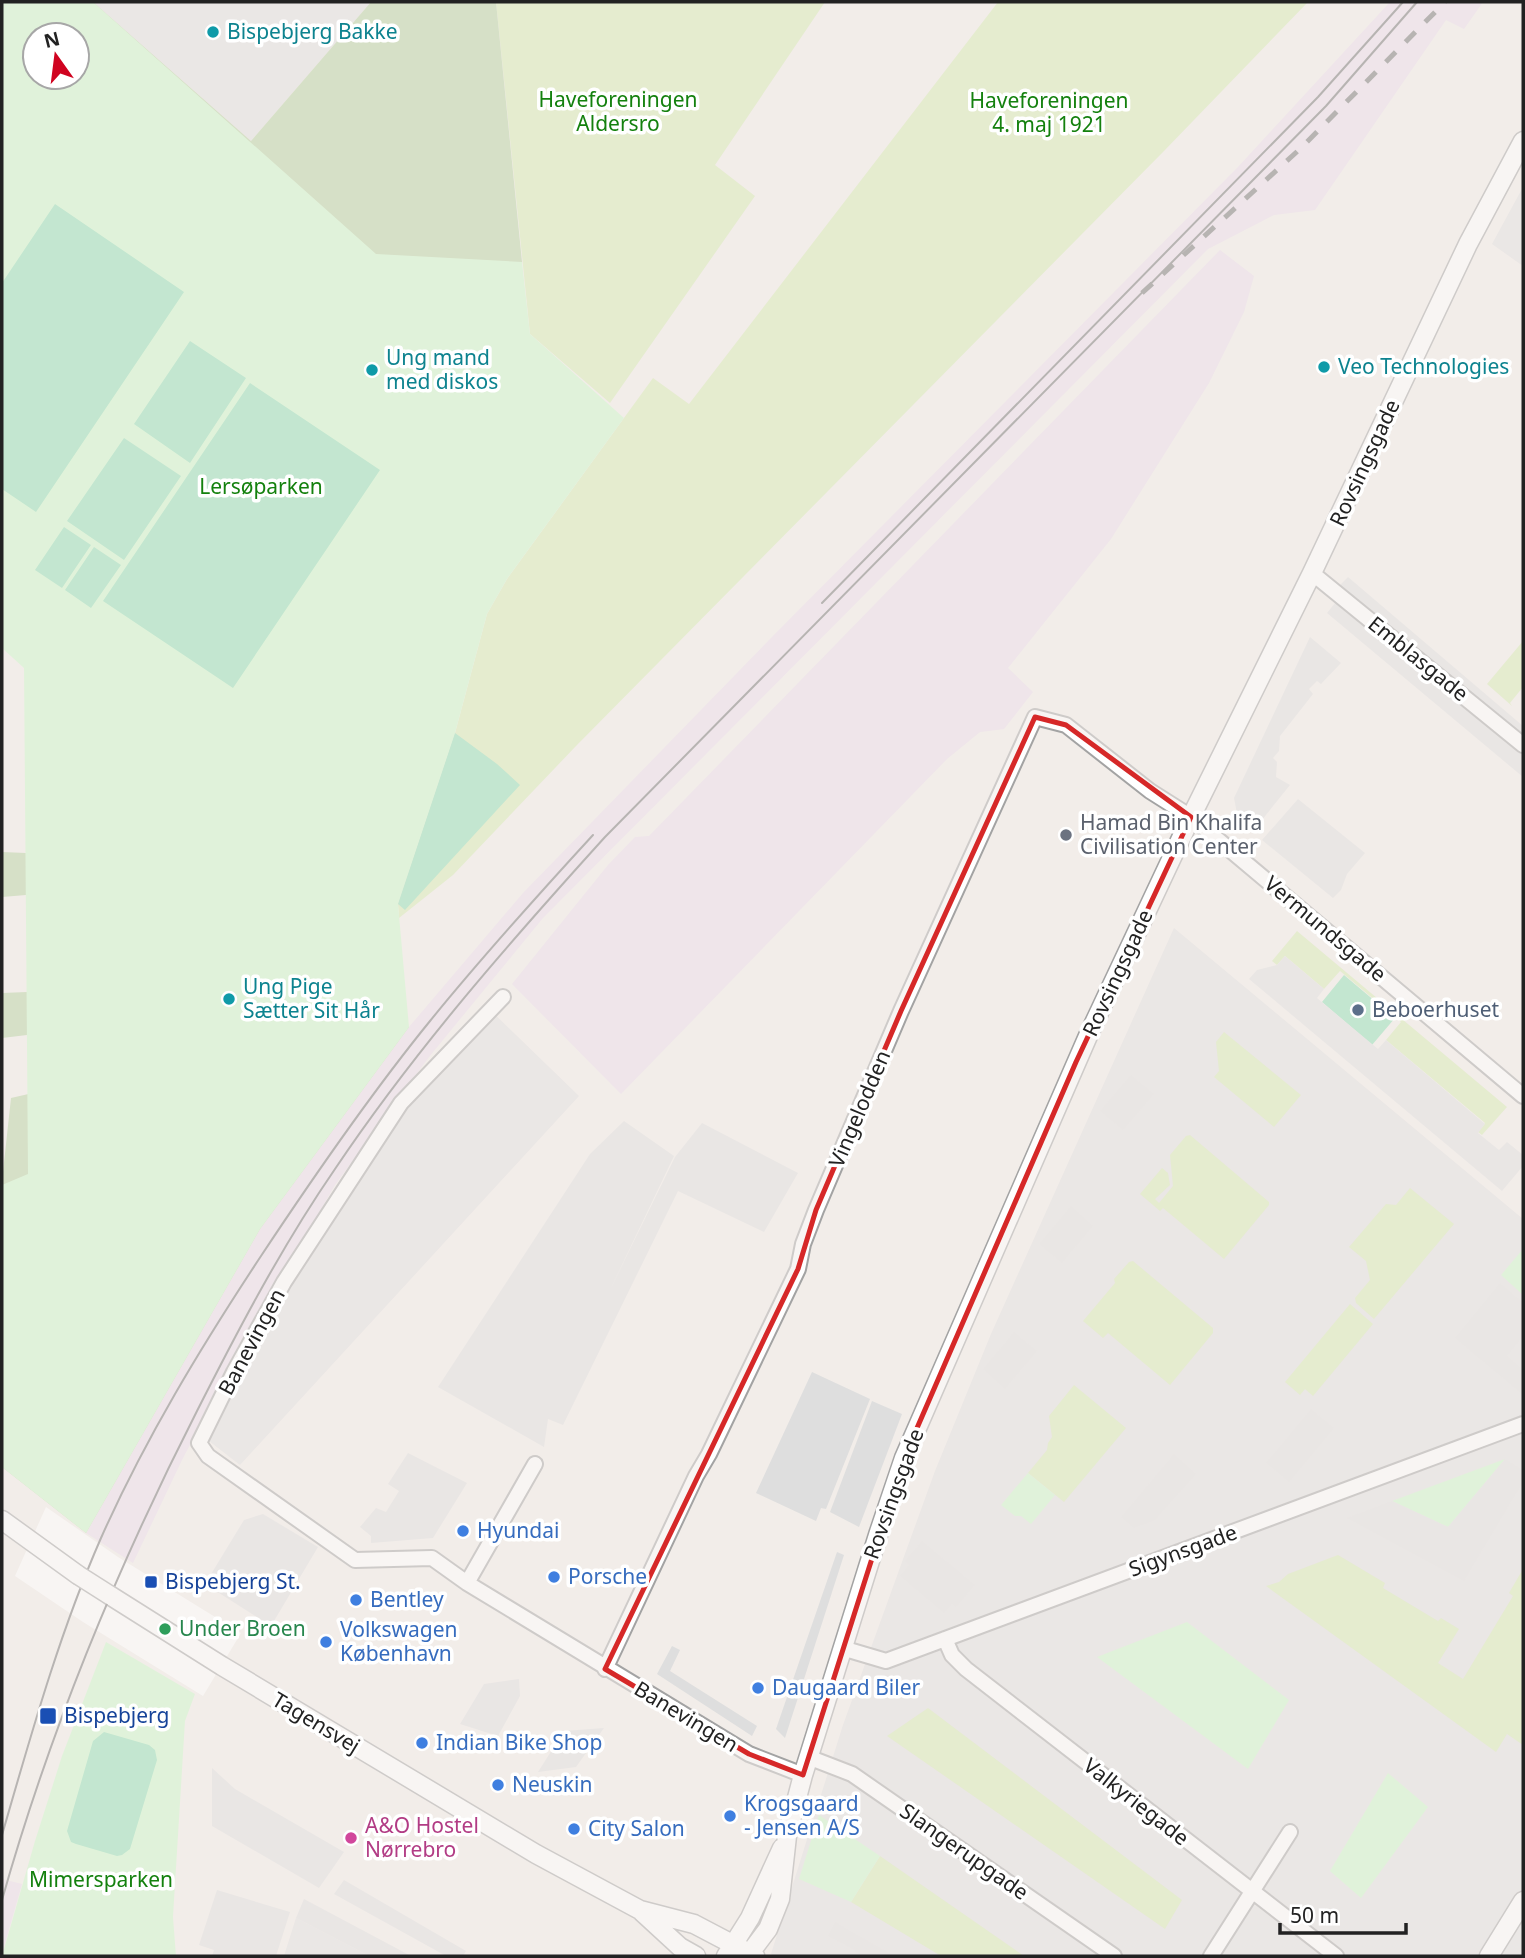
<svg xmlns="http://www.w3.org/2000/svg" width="1525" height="1958" viewBox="0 0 1525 1958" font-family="'Noto Sans',sans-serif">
<rect width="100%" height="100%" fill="#f2ede9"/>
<!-- residential -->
<path fill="#e0dfdf" d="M93,2h278l-120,139z
M1523,187v79l-31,-22z
M1174,928l349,291v737h-748l-4,-2 72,-229 92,-254 56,-137z
M485,1005l94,91 -339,369 -40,-31 91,-164 126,-182z
M296,1918l73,38h-85z"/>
<!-- industrial -->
<path fill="#eadbea" d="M1390,2h93l-19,27 -18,-9 -131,190 -41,5 -66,34 -665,669 -114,139 -94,128 -97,168 -56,107 -49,103 -47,-30 174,-304 149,-202 114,-134 248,-255 467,-471z
M1220,250l34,26 -10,36 -35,71 -98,156 -103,129 25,24 -29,37 -24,3 -33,27 -326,335 -109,-110 96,-119 27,-28 14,-1z
M2,1879l20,5 -20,70z"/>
<!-- grass -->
<path fill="#d5eab0" d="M496,2h329l-110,163 40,31 -145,207 -80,-69z
M998,2h310l-144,149 -588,595 -123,129 -54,43 -1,-14 57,-171 32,-119 20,-35 146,-201 36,26z
M1523,641v46l-13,16 2,3 -25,-22z
M1297,931l210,176 -25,28 -4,-3 7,-9 -99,-83 15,-18 -61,-51 -16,18 -39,-33 -8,9 -5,-4z
M1224,1032l77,63 -27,32 -60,-50 5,-6 -3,-29z
M1190,1135l79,67v3l-45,54 -61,-51 -3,3 -20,-17 22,-26 6,5 2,12 -15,14 4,4 14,-17 -3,-31 16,-19z
M1410,1188l44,36 -80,95 -18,-16 -1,-5 15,-18 -4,-19 -17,-14 37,-43 10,1z
M1133,1261l80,67v5l-43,52 -62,-52 -5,5 -20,-17 32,-38 -1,-4 15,-17z
M1350,1304l23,20 -60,72 -8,-7 -5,6 -15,-13z
M1074,1385l52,43 -62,74 -36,-29 19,-23 1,-7 4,-6 -3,-21z
M1338,1555l47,28 -2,5 55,33 3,-3 18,11 -21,34 25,16 50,-83 -4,-3 14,-24v176l-16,-11 -11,18 -230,-166 13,-4 9,-8z
M928,1708l254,192 -17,29 -278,-193z
M880,1856l144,100h-83l-90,-54z"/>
<!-- forest -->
<path fill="#b4d09e" d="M2,2h91l158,139 120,-139h125l26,260 -17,11 -153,692 57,62 -149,202 -174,304 -84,-66v-286l9,-83 48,-11 54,201 -36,-1253z
M2,852l24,1v42l-24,2z
M27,992v43l-25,3v-45z"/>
<!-- park -->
<path fill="#cbf9c8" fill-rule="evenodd" d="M2,2h91l283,252 146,8 8,72 94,84 -117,161 -20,35 -32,119 -57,171 11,123 -149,202 -174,304 -84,-66v-282l26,-11 -4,-506 -22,-20zM35,35h42v42h-42z
M1523,1249v43l-1,2 -21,-19z
M1505,1459l-57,68 -56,-26z
M1028,1473l27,22 -24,29 -10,-8h-6l-14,-11z
M1187,1622l102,78 -41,69 -151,-112z
M106,1642l89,52 -10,27 -12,196 3,39h-174l33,-115 27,-85z
M1388,1773l40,34 -67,91 -31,-27z
M819,1815l61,41 -29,46 -52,-23z"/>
<!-- pitch -->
<path fill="#89deb1" d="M55,204l129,88 -148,220 -34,-23v-206z
M190,341l56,37 -56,85 -56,-39z
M250,383l130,87 -147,218 -130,-87z
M124,438l57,38 -57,84 -57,-39z
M64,527l27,18 -29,43 -27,-18z
M94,547l27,18 -30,43 -26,-18z
M455,733l42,31 23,21 -115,125 -7,-6z
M1344,975l51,43 -23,27 -50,-43z
M104,1732l45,13 6,5 2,10 -27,89 -8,6 -5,1 -41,-12 -5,-2 -4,-11 26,-90z"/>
<!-- parking -->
<path fill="#dedede" d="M1348,577l175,149v51l-196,-164 17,-21 -5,-6z
M1310,637l31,26 -20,21 -4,-3 -8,8 4,5 -33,42 -1,15 -6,7 4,4 -1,15 14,8 -37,46 -15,-12 -4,-21z
M1298,799l67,54 -18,21 -6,16 -8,8 -71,-58z
M1285,956l39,33 -7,9 61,51 8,-9 99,84 -7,9 21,17 8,-8 16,13v11l-21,25 -253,-212 8,-9 20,-5z
M1131,1075l23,19 -31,36 -23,-19z
M624,1121l50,35 -64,134 65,-133 27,-34 96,50 -34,59 -86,-41 -115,234 -15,-6 -4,28 -106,-60 152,-233z
M1071,1206l22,20 -31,37 -23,-19z
M1500,1283l23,20v33l-16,20 16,14v25l-68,-57z
M1014,1332l23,19 -32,38 -22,-20z
M812,1372l58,27 -44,110 -5,-1 -5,13 -60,-28z
M872,1401l30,13 -43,113 -29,-15z
M1311,1409l23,19 -45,54 -23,-19z
M408,1453l59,30 -34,55 -62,5v-7l-11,-9 16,-19 10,4 13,-21 -11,-7z
M1174,1454l22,20 -41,46 -21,8 -13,-11z
M1505,1459l18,11v12l-59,99 -117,-63 45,-17 56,26z
M263,1514l55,33 -47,79 -66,-42 39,-64z
M922,1541l53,44 -19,22 -4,-3 -8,9 -44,-37 9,-11 -4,-4z
M837,1552l7,3 -59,183 -9,-9z
M672,1646l8,4 -10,21 87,55 -5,10 -95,-62z
M519,1679l1,17 -22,40 -38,-12 24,-40z
M604,1728l-28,39 -38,5 26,-41z
M212,1768l23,21 109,63 -25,36 -107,-62z
M344,1880l122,71 -3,5h-17l-112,-62z
M217,1890l73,22 -14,44h-64l2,-6 -15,-5z
M304,1899l107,57h-42l-73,-38z
M835,1922l59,34h-32l-7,-4v-2l-27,-14z"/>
<!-- pier -->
<path fill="#fff" d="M46,1507l72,50 123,76 -38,63 -120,-74 -68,-46z"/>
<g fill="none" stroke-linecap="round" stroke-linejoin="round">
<defs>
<path id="minor" d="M1312,573l211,172
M503,997l-102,106 -117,179 -50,90 -35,71 9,13 147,104 77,-2 35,25 282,171 54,21
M467,1583l68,-119
M945,1639l7,16 14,14 370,287
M842,1648l44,13 637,-237
M605,1669l91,-193 13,-22 89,-185 5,-25 13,-34 85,-199 134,-294 31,8 84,66 41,26 332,279
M808,1757l44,17 262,182
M1211,1956l79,-124"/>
<path id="tertiary" d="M2,1520l76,55
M111,1596l111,70 314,188 104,56 54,14 61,32
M642,1912l38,35 16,9
M726,1956l24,-38 32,-70
M744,1956l6,-3 18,-24 12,-30 7,-63 16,-61 76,-243 25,-74 184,-422 103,-219 121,-244 156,-329 55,-103
M1489,1956l34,-55"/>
</defs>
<!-- minor casing -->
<use href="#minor" stroke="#a3a3a3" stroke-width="18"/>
<!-- tertiary casing -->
<use href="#tertiary" stroke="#a3a3a3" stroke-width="21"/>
<!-- minor -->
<use href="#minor" stroke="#fff" stroke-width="14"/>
<!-- tertiary -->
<use href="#tertiary" stroke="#fff" stroke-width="18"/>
<!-- tram -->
<path stroke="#707070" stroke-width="2" d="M822,603l496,-506 85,-95
M2,1835c29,-100 57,-201 99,-297 44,-99 100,-191 160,-282 53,-80 108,-160 169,-235 52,-64 107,-125 163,-186
M2,1900c48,-170 115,-332 195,-489 42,-83 85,-165 138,-242 80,-119 174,-226 270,-332l721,-731 91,-104"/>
<!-- rail -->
<path stroke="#707070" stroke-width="5" stroke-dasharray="14 14" stroke-linecap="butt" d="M1142,293l159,-145 144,-146"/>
<defs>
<path id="tertiary-bridge" d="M78,1575l33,21"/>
</defs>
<!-- tertiary-bridge casing -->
<use href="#tertiary-bridge" stroke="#a3a3a3" stroke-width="21" stroke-linecap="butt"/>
<!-- tertiary-bridge -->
<use href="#tertiary-bridge" stroke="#fff" stroke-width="18"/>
</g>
<!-- marked area -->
<path d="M0 0H1525V1958H0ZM1035,717l31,8 125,92 -115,245 -172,396 -101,317 -54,-21 -144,-85 193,-400 18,-59 85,-199z" fill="#f2ede9" fill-opacity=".55" fill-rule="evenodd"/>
<path fill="none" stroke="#d62828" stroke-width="5" stroke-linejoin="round" d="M1035,717l31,8 125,92 -115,245 -172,396 -101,317 -54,-21 -144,-85 193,-400 18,-59 85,-199z"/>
<!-- markers -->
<g fill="#0f9aa8" stroke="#fff" stroke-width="2.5">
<circle cx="213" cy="32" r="7"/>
<circle cx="1324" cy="367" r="7"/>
<circle cx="372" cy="370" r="7"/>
<circle cx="229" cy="999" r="7"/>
</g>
<circle fill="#6b7280" stroke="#fff" stroke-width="2.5" cx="1066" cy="835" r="7"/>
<circle fill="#5c6f8a" stroke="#fff" stroke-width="2.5" cx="1358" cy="1010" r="7"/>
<g fill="#3f7fe0" stroke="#fff" stroke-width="2.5">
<circle cx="463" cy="1531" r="7"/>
<circle cx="554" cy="1577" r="7"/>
<circle cx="356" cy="1600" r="7"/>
<circle cx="326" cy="1642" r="7"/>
<circle cx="758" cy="1688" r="7"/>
<circle cx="422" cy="1743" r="7"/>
<circle cx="498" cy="1785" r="7"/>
<circle cx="730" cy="1816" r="7"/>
<circle cx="574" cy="1829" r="7"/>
</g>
<g fill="#1a4fb4" stroke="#fff" stroke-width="2.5">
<rect x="144" y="1575" width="14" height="14" rx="3.5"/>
<rect x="39" y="1707" width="18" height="18" rx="3.5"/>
</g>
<circle fill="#2e9e5b" stroke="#fff" stroke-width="2.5" cx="165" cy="1629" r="7"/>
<circle fill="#d1479c" stroke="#fff" stroke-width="2.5" cx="351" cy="1838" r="7"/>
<g text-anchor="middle" stroke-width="7" stroke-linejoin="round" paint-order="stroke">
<!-- culture labels -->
<g font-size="21" fill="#0d838f" stroke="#fff" text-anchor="start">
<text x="227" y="39">Bispebjerg Bakke</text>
<text x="386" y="365">Ung mand<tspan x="386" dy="24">med diskos</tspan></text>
<text x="1338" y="374">Veo Technologies</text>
<text x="243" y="994">Ung Pige<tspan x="243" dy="24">Sætter Sit Hår</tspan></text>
</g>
<!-- park labels -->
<g font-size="21" fill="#14810e" stroke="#fff">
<text x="618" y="107">Haveforeningen<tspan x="618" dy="24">Aldersro</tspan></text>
<text x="1049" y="108">Haveforeningen<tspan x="1049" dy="24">4. maj 1921</tspan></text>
<text x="261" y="494">Lersøparken</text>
<text x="101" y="1887">Mimersparken</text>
</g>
<!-- street labels -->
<g font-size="21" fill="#222" stroke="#fff">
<text transform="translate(1365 463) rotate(-65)" y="7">Rovsingsgade</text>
<text transform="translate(1418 659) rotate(39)" y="7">Emblasgade</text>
<text transform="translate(1325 929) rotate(40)" y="7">Vermundsgade</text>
<text transform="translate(1118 973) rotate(-65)" y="7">Rovsingsgade</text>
<text transform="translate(860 1109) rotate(-67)" y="7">Vingelodden</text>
<text transform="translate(252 1342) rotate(-62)" y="7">Banevingen</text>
<text transform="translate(894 1494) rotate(-70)" y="7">Rovsingsgade</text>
<text transform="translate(1183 1551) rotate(-20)" y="7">Sigynsgade</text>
<text transform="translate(686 1717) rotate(31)" y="7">Banevingen</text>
<text transform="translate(316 1723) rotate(31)" y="7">Tagensvej</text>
<text transform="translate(1136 1802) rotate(38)" y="7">Valkyriegade</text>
<text transform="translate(964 1852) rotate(35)" y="7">Slangerupgade</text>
</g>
<!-- worship labels -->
<g font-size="21" fill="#5b616d" stroke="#fff" text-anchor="start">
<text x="1080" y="830">Hamad Bin Khalifa<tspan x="1080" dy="24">Civilisation Center</tspan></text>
</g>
<!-- service labels -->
<g font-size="21" fill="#4e5e75" stroke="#fff" text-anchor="start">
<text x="1372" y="1017">Beboerhuset</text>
</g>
<!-- shop labels -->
<g font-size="21" fill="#366cbe" stroke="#fff" text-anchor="start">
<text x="477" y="1538">Hyundai</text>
<text x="568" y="1584">Porsche</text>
<text x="370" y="1607">Bentley</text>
<text x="340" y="1637">Volkswagen<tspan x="340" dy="24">København</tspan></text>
<text x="772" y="1695">Daugaard Biler</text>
<text x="436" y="1750">Indian Bike Shop</text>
<text x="512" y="1792">Neuskin</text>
<text x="744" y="1811">Krogsgaard<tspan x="744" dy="24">- Jensen A/S</tspan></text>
<text x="588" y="1836">City Salon</text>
</g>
<!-- transit labels -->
<g font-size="21" fill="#164399" stroke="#fff" text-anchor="start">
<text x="165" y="1589">Bispebjerg St.</text>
<text x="64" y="1723">Bispebjerg</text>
</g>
<!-- leisure labels -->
<g font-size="21" fill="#27864d" stroke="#fff" text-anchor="start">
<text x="179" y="1636">Under Broen</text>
</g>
<!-- hotel labels -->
<g font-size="21" fill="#b23c85" stroke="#fff" text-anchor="start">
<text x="365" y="1833">A&amp;O Hostel<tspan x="365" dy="24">Nørrebro</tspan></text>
</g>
</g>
<!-- border -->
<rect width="1525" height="1958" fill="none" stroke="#222222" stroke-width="7"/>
<!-- north arrow -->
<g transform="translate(56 56) rotate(346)"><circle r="33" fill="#ffffff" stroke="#a7a7a7" stroke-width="2"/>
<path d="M0-5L12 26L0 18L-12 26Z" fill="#d00320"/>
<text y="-10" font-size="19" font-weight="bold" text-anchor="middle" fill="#222222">N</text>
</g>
<!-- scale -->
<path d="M1280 1923v10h126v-10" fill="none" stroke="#222222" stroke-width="3.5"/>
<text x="1290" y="1923" font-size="21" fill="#222222" stroke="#ffffff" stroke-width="5" paint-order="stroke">50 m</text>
</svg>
